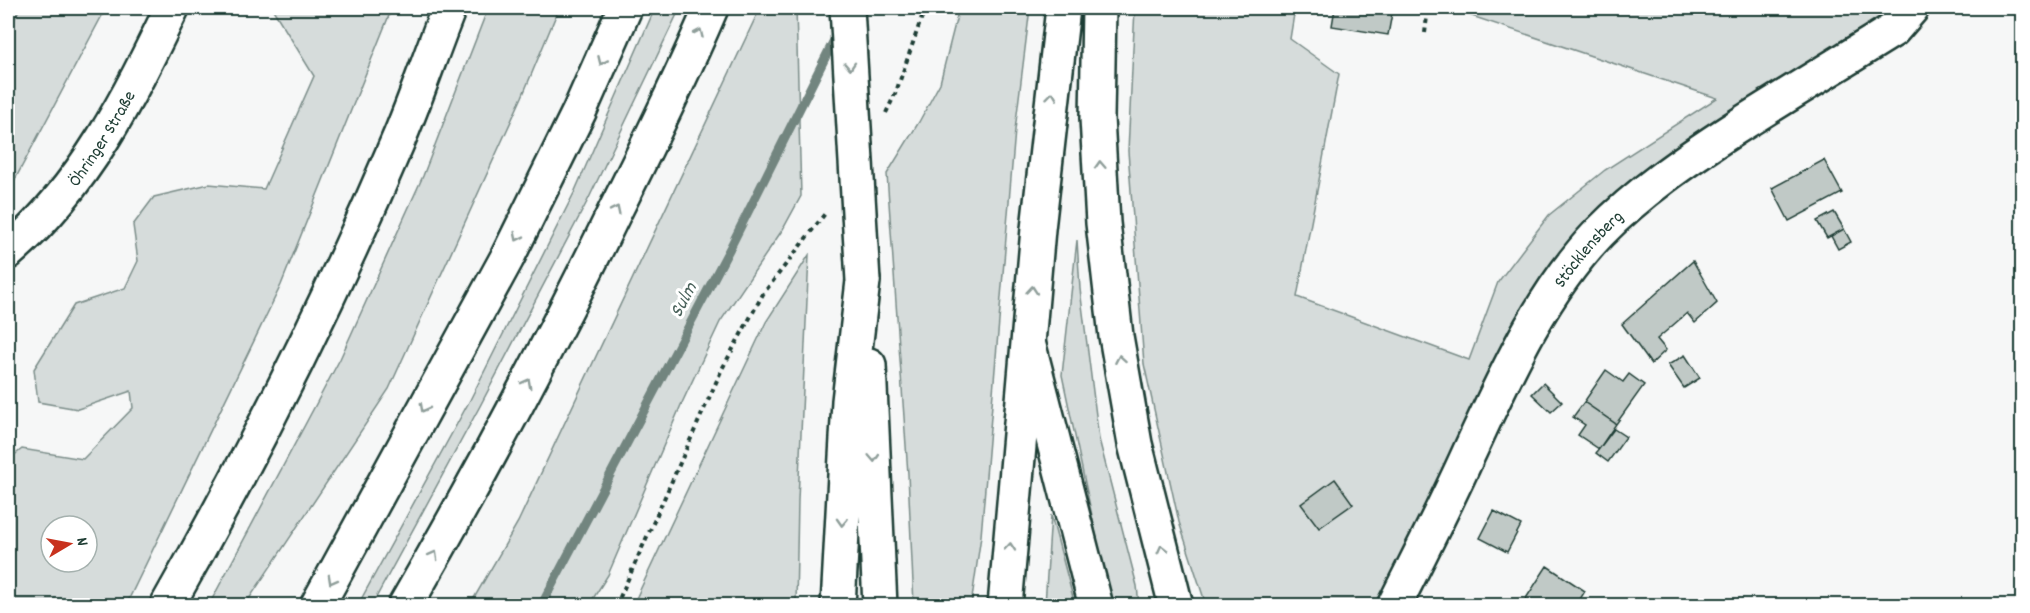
<svg xmlns="http://www.w3.org/2000/svg" width="2030" height="613" viewBox="0 0 2030 613" font-family="Dekko,sans-serif">
<rect width="100%" height="100%" fill="#f6f7f7"/>
<filter id="ink" filterUnits="userSpaceOnUse"><feTurbulence type="fractalNoise" baseFrequency=".0167" numOctaves="2"/><feDisplacementMap in="SourceGraphic" scale="12" xChannelSelector="R" yChannelSelector="G"/><feConvolveMatrix kernelMatrix="1 2 1 2 8 2 1 2 1" color-interpolation-filters="sRGB"/></filter>
<g filter="url(#ink)">
<!-- green -->
<path fill="#d6dcdb" stroke="#7a8c88" stroke-width="1.5" fill-rule="evenodd" d="M20,8h86l-94,177 -4,4v-158z
M272,8h120l-111,277 -155,320h-118v-145l14,-11 61,10 50,-51 -2,-17 -53,18 -40,-7 -4,-33 40,-64 51,-17 13,-27 -5,-36 21,-28 55,-13 55,5 50,-113zM51,526h36v36h-36z
M488,8h71l-37,89 -133,292 -144,216h-36l131,-246 83,-183z
M655,8h25l-91,190 -109,208 -108,199h-14l112,-205 104,-207z
M760,8h36l5,188 -18,33 -63,93 -39,83 -73,170 -19,30h-119l48,-83z
M959,8h71l-15,122 -34,406 -10,69h-57l-6,-131 -21,-300 32,-52 21,-39z
M1135,8h160l-5,31 49,35 -42,223 172,63 29,-78 51,-67 56,-45 112,-72 -269,-90h452l-292,207 -229,391 -173,-1 -27,-83 -35,-158 -16,-213z
M1077,240l3,49 19,150 38,147 2,19h-28l-49,-230z
M809,255l-11,245 -2,105h-163l133,-283z
M1051,515l24,90h-30z"/>
<g fill="none" stroke-linecap="round" stroke-linejoin="round">
<!-- stream -->
<path stroke="#72857f" stroke-width="9" d="M541,606l189,-358 108,-216"/>
</g>
<!-- building -->
<path fill="#c0c9c6" stroke="#1f3d34" stroke-width="1.5" d="M1335,8h58l-5,27 -56,-9z
M1824,160l18,33 -53,28 -17,-33z
M1834,212l10,17 -17,9 -10,-17z
M1844,229l7,13 -13,7 -7,-13z
M1693,261l24,42 -22,20 -8,-10 -30,26 9,11 -15,14 -29,-40z
M1685,355l15,23 -16,10 -16,-23z
M1606,370l17,12 6,-8 15,11 -28,39 -32,-22z
M1543,383l19,19 -11,10 -19,-18z
M1584,402l32,22 -17,25 -21,-14 7,-10 -12,-8z
M1614,429l12,8 -18,25 -12,-9z
M1335,479l18,25 -34,24 -18,-24z
M1494,511l27,14 -14,27 -27,-14z
M1547,566l38,25 -9,15h-55z"/>
<g fill="none" stroke-linecap="round" stroke-linejoin="round">
<defs>
<g id="minor">
<path id="s1" d="M8,252c77,-66 121,-155 164,-244"/>
<path d="M1029,346l67,260"/>
<path id="s2" d="M1394,606c25,-50 51,-100 74,-151 36,-77 71,-159 131,-222 40,-41 88,-74 136,-105 52,-33 105,-65 158,-98l19,-22"/>
</g>
<path id="major" d="M167,606c85,-150 163,-305 230,-463 19,-44 34,-90 52,-135"/>
<path id="highway" d="M1099,8l-2,110 6,105 13,113 19,108 41,162
M869,365l11,241
M317,606l190,-348 72,-146 46,-104
M405,606c75,-130 146,-263 211,-397 33,-66 66,-133 95,-201
M838,606l11,-205 14,-120
M1005,606l33,-377 25,-221"/>
</defs>
<!-- minor casing -->
<use href="#minor" stroke="#1f3d34" stroke-width="38"/>
<!-- major casing -->
<use href="#major" stroke="#1f3d34" stroke-width="38"/>
<!-- highway casing -->
<use href="#highway" stroke="#1f3d34" stroke-width="38"/>
<!-- path -->
<path stroke="#1f3d34" stroke-width="4" stroke-dasharray="4.5 4.5" stroke-linecap="butt" d="M1425,33l3,-25
M886,113l10,-21 29,-84
M616,606l106,-237 41,-75 64,-83"/>
<!-- minor -->
<use href="#minor" stroke="#fff" stroke-width="33"/>
<!-- major -->
<use href="#major" stroke="#fff" stroke-width="33"/>
<!-- highway -->
<use href="#highway" stroke="#fff" stroke-width="33"/>
<defs>
<path id="highway-bridge" d="M847,8l16,273"/>
</defs>
<!-- highway-bridge casing -->
<use href="#highway-bridge" stroke="#1f3d34" stroke-width="38" stroke-linecap="butt"/>
<!-- highway-bridge -->
<use href="#highway-bridge" stroke="#fff" stroke-width="33"/>
</g>
<!-- one-way arrows -->
<defs><path id="oneway-chevron" d="M-2-3.5L2.5 0L-2 3.5" fill="none" stroke-width="1.6" stroke-linecap="round" stroke-linejoin="round" transform="scale(1.5)"/></defs>
<g stroke="#8f9e9a">
<use href="#oneway-chevron" transform="translate(699 33) rotate(-66)"/>
<use href="#oneway-chevron" transform="translate(602 61) rotate(114)"/>
<use href="#oneway-chevron" transform="translate(850 66) rotate(86)"/>
<use href="#oneway-chevron" transform="translate(1052 96) rotate(-83)"/>
<use href="#oneway-chevron" transform="translate(1100 165) rotate(-93)"/>
<use href="#oneway-chevron" transform="translate(616 210) rotate(-64)"/>
<use href="#oneway-chevron" transform="translate(518 237) rotate(116)"/>
<use href="#oneway-chevron" transform="translate(1032 290) rotate(-85)"/>
<use href="#oneway-chevron" transform="translate(1120 359) rotate(-100)"/>
<use href="#oneway-chevron" transform="translate(527 383) rotate(-62)"/>
<use href="#oneway-chevron" transform="translate(424 408) rotate(118)"/>
<use href="#oneway-chevron" transform="translate(874 458) rotate(87)"/>
<use href="#oneway-chevron" transform="translate(842 522) rotate(93)"/>
<use href="#oneway-chevron" transform="translate(1010 547) rotate(-85)"/>
<use href="#oneway-chevron" transform="translate(1162 549) rotate(-104)"/>
<use href="#oneway-chevron" transform="translate(434 555) rotate(-61)"/>
<use href="#oneway-chevron" transform="translate(332 580) rotate(119)"/>
</g>
</g>
<g text-anchor="middle" stroke-width="6" stroke-linejoin="round" paint-order="stroke">
<!-- street labels -->
<g font-size="18" fill="#1f3d34" stroke="#fff">
<text dy="6" stroke="none"><textPath href="#s1" startOffset="148">Öhringer Straße</textPath></text>
<text dy="6" stroke="none"><textPath href="#s2" startOffset="408">Stöcklensberg</textPath></text>
</g>
<!-- water labels -->
<g font-size="20" font-style="italic" fill="#49615a" stroke="#fff">
<text transform="translate(682 299) rotate(-62)" y="7">Sulm</text>
</g>
</g>
<!-- margin -->
<rect width="2030" height="613" fill="none" stroke="#fff" stroke-width="30"/>
<rect x="15" y="15" width="2000" height="583" fill="none" stroke="#1f3d34" stroke-width="2" filter="url(#ink)"/>
<!-- north arrow -->
<g transform="translate(69 544) rotate(80)"><circle r="28" fill="#ffffff" stroke="#a5b1ae" stroke-width="1.5"/>
<path d="M0-4.5L10 22L0 15L-10 22Z" fill="#c8321e"/>
<text y="-9" font-size="16" font-weight="bold" text-anchor="middle" fill="#1f3d34">N</text>
</g>
</svg>
